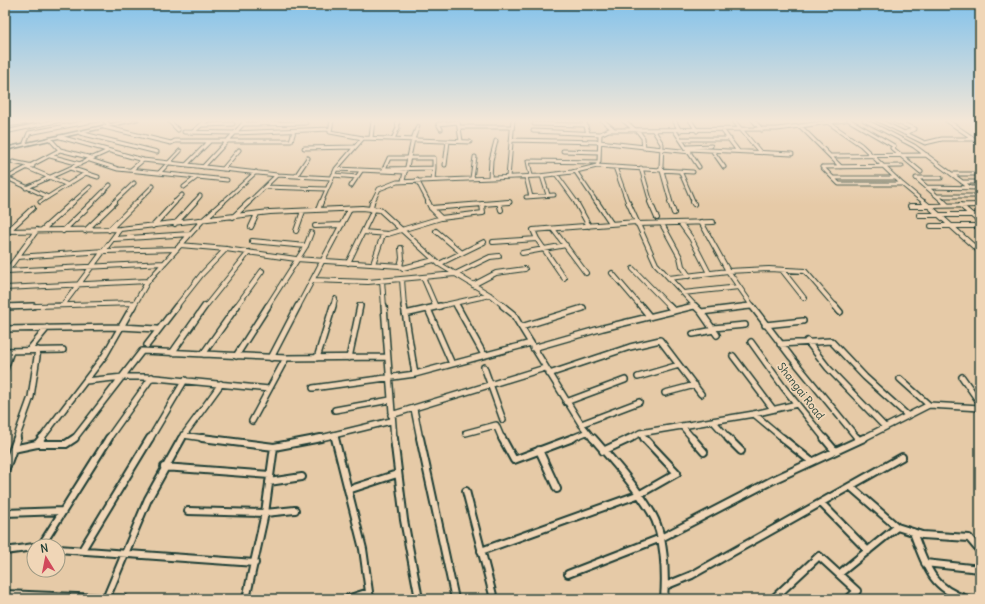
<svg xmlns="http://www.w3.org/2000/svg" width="985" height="604" viewBox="0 0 985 604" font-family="Delius,sans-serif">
<rect width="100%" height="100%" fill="#e6caa7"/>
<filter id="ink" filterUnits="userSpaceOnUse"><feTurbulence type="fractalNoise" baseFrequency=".025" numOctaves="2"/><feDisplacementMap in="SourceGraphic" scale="8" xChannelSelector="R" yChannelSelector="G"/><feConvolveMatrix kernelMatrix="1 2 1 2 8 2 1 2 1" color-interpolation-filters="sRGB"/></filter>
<g filter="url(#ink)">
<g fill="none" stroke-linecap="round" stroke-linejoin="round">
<defs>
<path id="minor-far3" d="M104,120l4,4
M168,120l10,10
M245,120l-2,4 63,-1
M332,120l-2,12 33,6 107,4
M584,120l4,13
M602,120l11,9
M623,120l12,10
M674,120l6,11
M690,120l7,11
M733,120l27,32
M753,120l9,10
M849,120l45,26 -2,2 29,24
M864,120l50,26 55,41
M878,120l47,23 17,-4h32
M892,120l23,9 -11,4
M946,120l34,23
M829,123l32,22 41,39
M534,124l52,1
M5,125l40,-5
M203,125l30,-1
M104,127l67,16 4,-2h116l3,-10
M459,127h53
M801,127l40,40
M441,129l-3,-5 20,-2 3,19
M637,130l6,8 1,10
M533,131l67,3
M654,131l8,13 -1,23 10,36
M675,131l24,36
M723,131l15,20
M5,132l56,-12
M184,132l50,1 96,-4
M193,132l14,-12
M80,133l77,19
M60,137l83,23 134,15 54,3
M371,138l2,-18
M50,139l10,11 32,8
M393,139l5,-11 -1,-8
M681,139h49
M512,140l87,2 91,10
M25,143l4,-10 69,-13
M688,147l23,-1
M304,148l50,-1
M688,149l104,5
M712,150l12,17
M563,151l36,1
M50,156l30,8
M831,156l96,-1
M389,158h45v10l-50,1z
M90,160l28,9 109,11
M13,162l20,4
M186,165l23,-23
M445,165l3,-24
M597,166l96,6
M203,167l40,-43
M615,167l13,36
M822,167l17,17h63l23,19
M822,167l80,-1
M28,168l40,17
M70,168l28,9
M641,168l10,35
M223,169l16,-19
M336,169l69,3 -2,9
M131,170l12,-10
M406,171l7,-32 5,-13
M680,171l14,32
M576,172l21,31
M159,173l21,-22
M556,174l21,29
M952,174h28
M333,175l24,2
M296,176l12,-18
M531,176l-3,-15 71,1
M542,176l6,19
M508,177l5,-57
M526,177l5,20
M7,178l41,19
M472,178l3,-21
M490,178l1,-18 5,-19
M833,178h63
M941,178h-25l29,25
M5,179l55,-29
M417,180l12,23
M433,180l1,-12
M962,182h18
M351,186l10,-15
M184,187l13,-10
M265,187l61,2
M927,187l53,1
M26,188l82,-37
M937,196h43
M526,197l28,-2
M40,202l46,-29
M72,203l18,-16
M92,203l18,-18
M113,203l21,-20
M136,203l17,-17
M174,203l8,-8
M194,203l6,-7
M222,203l34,-31
M248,203l29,-28
M321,203l15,-34 27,-31
M372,203l7,-14 18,-7 142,-6 33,-4 25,-6 2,-5 1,-27 9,-4 168,-1 68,-9
M496,203l14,-1"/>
<path id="minor-far2" d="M428,202l3,6 10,10 42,-5 -1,-9
M576,202l13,24
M597,202l14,21
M628,202l28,62 40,43
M650,202l7,16
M670,202l4,11
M693,202l1,2
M944,202l3,3
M499,203l2,7
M960,205l20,17
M910,206h19l-5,-4
M929,206l51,46
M929,206l51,-1
M371,208l1,-6
M431,208l78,-6
M318,210l3,-8
M919,215h61
M233,217l16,-15
M701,222l27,49 41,-2 36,2 31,36
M175,224l20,-22
M637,224l76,-2
M662,224l18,33 2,9 7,10
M681,224l10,14 18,35
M153,226l22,-24
M315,226l27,-1
M931,226h49
M251,227l6,-13
M553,229l33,44
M42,230l31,-28
M109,230l28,-28
M5,231l115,-2 150,-17 92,-4 18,2 59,54 51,31 15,12
M8,231l25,-23
M63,231l30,-29
M85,231l30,-29
M296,231l7,-20
M436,231l26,22
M363,232l25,2 53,-16
M114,239l76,-5
M252,241l54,5
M493,242l44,-3
M180,245l46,4 70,10 104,7 3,2 31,-8
M522,253l44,-8
M17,257l88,-6 72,-2
M348,263l26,-54
M373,264l10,-29
M439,264l45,-22
M400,266l2,-8 -1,-10
M633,269l37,38
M782,270l22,28
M7,271l157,-8
M6,272l31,-42
M612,273l29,34
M423,277l13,30
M564,278l-27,-39 -4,-9 103,-8
M669,278l59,-7 25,36
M402,279l2,28
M313,280l55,2 87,-8 35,-17 9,-1
M382,280l2,27
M473,285l23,-12 29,-4
M5,288l143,-7
M683,293l56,-6
M455,303l2,4
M63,305l57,-76
M5,307l130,-4
M133,307l15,-26 54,-60 21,-19
M176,307l26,-33 24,-25
M205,307l44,-55
M236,307l26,-36
M267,307l39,-61 5,-13
M298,307l52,-98
M333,307l2,-8
M436,307l54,-12
M690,307l5,-1
M741,307l10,-1"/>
<path id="minor-far1" d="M384,306l10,133
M404,306l11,68
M457,306l27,49
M503,306l10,8 68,110 12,15
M641,306l9,11
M669,306l5,5
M695,306l6,6 49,-6
M752,306l39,51 67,82
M835,306l5,6
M5,307l28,-1
M428,309l24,55
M701,312l16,23
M405,314l35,-8
M765,325l38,-4
M521,327l62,-19
M713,328l32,-3
M5,329l116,-2 36,2
M693,334l21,-4
M807,341l21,27 57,59
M751,342l33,46 41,51
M780,344l51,-3 34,36 42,38
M147,345l30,-39
M533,348l70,-20 91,-22
M29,350l18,-22
M5,351l58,-1
M172,353l33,-47
M203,354l34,-48
M236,356l32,-50
M733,356l40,53
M271,358l27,-52
M317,358l16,-52
M349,358l11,-52
M484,367l19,53
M5,369l6,-18
M549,374l81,-27 30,-7 41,54
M638,377l41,-12
M962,377l18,26
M900,379l29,26
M86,381l37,-4h23l123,12
M313,388l102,-14 116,-31
M665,393l30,-8
M566,402l59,-22
M414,409l6,30
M335,410l55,-10
M754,414l30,25
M391,415l154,-47
M252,421l34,-63
M713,421l16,18
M581,424l58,-22
M682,426l11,13
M466,433l30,-8 6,14
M640,433l5,6
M183,435l27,4
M334,435l1,4
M16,439l15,-42 7,-47
M41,439l64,-84 28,-49
M74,439l68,-88 144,7 101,-1
M108,439l44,-62
M150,439l35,-59
M181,439l40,-55
M317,439l74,-18
M570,439l17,-7
M629,439l11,-6 114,-19 43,-10
M862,439l67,-34 51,3"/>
<path id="minor" d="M202,438l72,9 47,-9
M335,438l28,111 7,50
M394,438l10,82 15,79
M420,438l35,161
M502,438l12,22 59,-22
M593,438c20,23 42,47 58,74 14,22 15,62 13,87
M692,438l12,14
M728,438l13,13
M782,438l30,24
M824,438l11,13
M857,438l2,2
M37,444l5,-6
M13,449l24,-5h29l9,-6
M539,450l18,39
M603,451l28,-13
M164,467l106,8
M5,471l12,-33
M269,482l33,-5
M348,490l49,-16
M466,491l28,108
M821,503l47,48
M188,511l77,2 30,-3
M5,513l58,-2
M897,527l25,8 47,3 11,13
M913,532c12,32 18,57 54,67
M41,546l68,-108
M58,549l197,14
M82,550l68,-112
M5,551l29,-4
M481,551l159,-57 37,-21 -33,-35
M925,563l55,6
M568,574l93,-36 114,-59 89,-41
M839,574l58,-47 -46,-40
M665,586l27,-11 210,-118
M5,594l120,5
M106,599l42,-100 34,-61
M246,599l19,-86 9,-66
M347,599l22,-7
M773,599l46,-43 38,35 -9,8"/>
<path id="primary" d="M129,120h9l-133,30v-2z"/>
</defs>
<!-- minor-far3 casing -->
<use href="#minor-far3" stroke="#1f3d34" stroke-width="5"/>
<!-- minor-far2 casing -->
<use href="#minor-far2" stroke="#1f3d34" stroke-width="6"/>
<!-- minor-far1 casing -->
<use href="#minor-far1" stroke="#1f3d34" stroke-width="8"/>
<!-- minor casing -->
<use href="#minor" stroke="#1f3d34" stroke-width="10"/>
<!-- primary casing -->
<use href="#primary" stroke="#1f3d34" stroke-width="3"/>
<!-- minor-far3 -->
<use href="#minor-far3" stroke="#f0d6b7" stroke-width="3"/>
<!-- minor-far2 -->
<use href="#minor-far2" stroke="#f0d6b7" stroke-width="4"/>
<!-- minor-far1 -->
<use href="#minor-far1" stroke="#f0d6b7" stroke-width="5"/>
<!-- minor -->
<use href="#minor" stroke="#f0d6b7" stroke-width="6"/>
<!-- primary -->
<use href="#primary" fill="#f0d6b7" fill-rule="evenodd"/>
</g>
</g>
<!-- sky -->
<linearGradient id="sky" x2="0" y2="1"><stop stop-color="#83c2eb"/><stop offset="0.59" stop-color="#f4e7d7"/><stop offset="1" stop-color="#f4e7d7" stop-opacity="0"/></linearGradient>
<rect width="985" height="205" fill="url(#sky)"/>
<g text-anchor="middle" stroke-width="3.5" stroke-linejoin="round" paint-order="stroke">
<!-- street labels -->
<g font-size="11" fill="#1f3d34" stroke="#f0d6b7">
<text transform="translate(801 391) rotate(52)" y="4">Shangai Road</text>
</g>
</g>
<!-- margin -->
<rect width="985" height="604" fill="none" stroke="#f0d6b7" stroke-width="20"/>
<rect x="10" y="10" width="965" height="584" fill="none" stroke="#1f3d34" stroke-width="1.5" filter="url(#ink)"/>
<!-- north arrow -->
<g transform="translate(46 558) rotate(350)"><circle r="19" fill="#f0d6b7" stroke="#9c9983"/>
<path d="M0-3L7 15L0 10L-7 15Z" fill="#d1495b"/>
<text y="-6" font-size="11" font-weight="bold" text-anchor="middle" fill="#1f3d34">N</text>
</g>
</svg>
